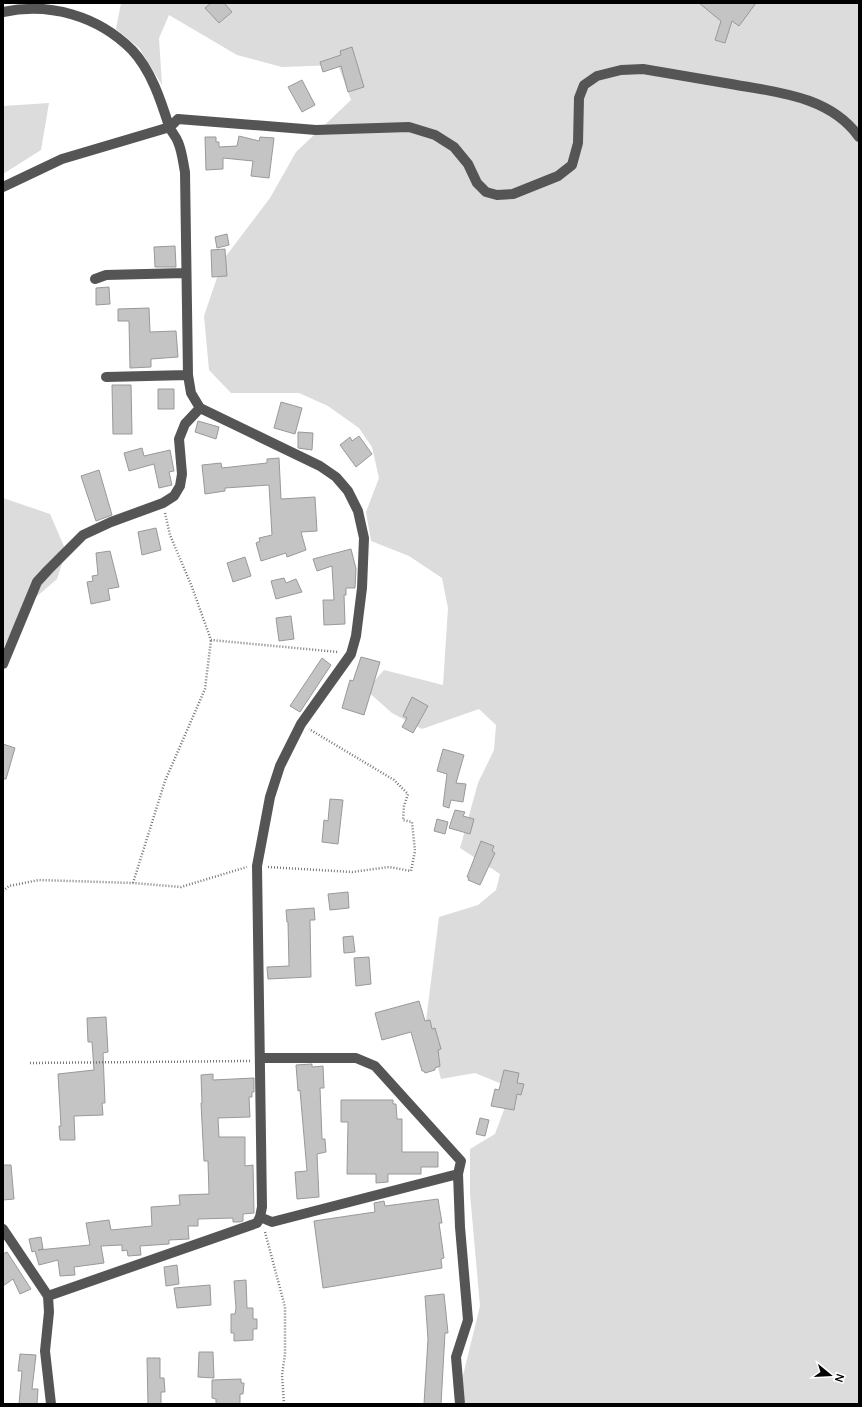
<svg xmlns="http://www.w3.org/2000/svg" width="862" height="1407" viewBox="0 0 862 1407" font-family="Manrope,sans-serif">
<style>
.green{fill:#dcdcdc}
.building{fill:#c4c4c4;stroke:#999}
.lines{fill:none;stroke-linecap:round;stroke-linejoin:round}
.path{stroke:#777;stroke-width:2.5;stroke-dasharray:1 2;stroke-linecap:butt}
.minor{stroke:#555;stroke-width:10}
</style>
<rect width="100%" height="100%" fill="#fff"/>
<path class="green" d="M 121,3 L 859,3 L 859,1404 L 456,1404 L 480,1306 L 470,1194 L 470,1149 L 495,1134 L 512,1088 L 475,1073 L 441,1079 L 426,1021 L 439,917 L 478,905 L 496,890 L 500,874 L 460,848 L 478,783 L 494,750 L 496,725 L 479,709 L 422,729 L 392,713 L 366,690 L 384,670 L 443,685 L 448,608 L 442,578 L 409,556 L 371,541 L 366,512 L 379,478 L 372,447 L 359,428 L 328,406 L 299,393 L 231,393 L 209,370 L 204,316 L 223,260 L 270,198 L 296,152 L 351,100 L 338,65 L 282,67 L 237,55 L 169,15 L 159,38 L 162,85 L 139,48 L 116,29 Z
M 49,103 L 41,150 L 3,174 L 3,106 Z
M 3,498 L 50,514 L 66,551 L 57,579 L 36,597 L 13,629 L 3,649 Z"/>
<path class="building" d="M 211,3 L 224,3 L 232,12 L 219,23 L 205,8 Z
M 699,3 L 756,3 L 739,26 L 732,21 L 725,43 L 715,40 L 721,21 Z
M 352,47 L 364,87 L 348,92 L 341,66 L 323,72 L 320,62 L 341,55 L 340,51 Z
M 302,80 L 315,105 L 302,112 L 288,87 Z
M 239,136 L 259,141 L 260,137 L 274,138 L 269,178 L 251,176 L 253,161 L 223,158 L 223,169 L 206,170 L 205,137 L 216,137 L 216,142 L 219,142 L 219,147 L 237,146 Z
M 227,234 L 229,245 L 217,248 L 215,237 Z
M 175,246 L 176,267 L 155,267 L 154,247 Z
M 225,249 L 227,276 L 212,277 L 211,250 Z
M 109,287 L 110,304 L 96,305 L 96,288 Z
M 149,308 L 150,332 L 176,331 L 178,357 L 151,359 L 151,367 L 130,368 L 129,321 L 118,321 L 118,309 Z
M 112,385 L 131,385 L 132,434 L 113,434 Z
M 158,389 L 174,389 L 174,409 L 158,409 Z
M 281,402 L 302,408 L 295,434 L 274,428 Z
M 198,421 L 219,427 L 216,439 L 195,432 Z
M 298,432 L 313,433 L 312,450 L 298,448 Z
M 359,436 L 372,454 L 356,467 L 340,445 L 350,437 L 352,441 Z
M 142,448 L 144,456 L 170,450 L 174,471 L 169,472 L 172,485 L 159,488 L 154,464 L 129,471 L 124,453 Z
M 279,458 L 281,499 L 315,497 L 317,531 L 301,532 L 306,550 L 287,557 L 286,553 L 261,561 L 256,543 L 260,541 L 259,538 L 272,535 L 269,485 L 225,488 L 225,491 L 205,494 L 202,465 L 221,463 L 222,468 L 267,463 L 267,459 Z
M 99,470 L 112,515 L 96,521 L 81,476 Z
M 156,528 L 161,550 L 142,555 L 138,532 Z
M 351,549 L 356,569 L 355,588 L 346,588 L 346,595 L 344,595 L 345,624 L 324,625 L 323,600 L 334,600 L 332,566 L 317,571 L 313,559 Z
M 110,551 L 119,587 L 108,589 L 110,600 L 91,604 L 87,582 L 93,581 L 92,576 L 98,575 L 96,553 Z
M 245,557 L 251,576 L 233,582 L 227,563 Z
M 284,578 L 286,583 L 296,579 L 302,592 L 276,599 L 271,581 Z
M 291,616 L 294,639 L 279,641 L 276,618 Z
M 361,657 L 380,662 L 364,715 L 342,708 L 350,680 L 353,681 Z
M 322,658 L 331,665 L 300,712 L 290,706 Z
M 412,697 L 428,706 L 413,733 L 402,727 L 407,718 L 403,716 Z
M 3,744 L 15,748 L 6,779 L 3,779 Z
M 443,749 L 464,755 L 456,783 L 466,784 L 463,802 L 451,800 L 449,808 L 443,806 L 447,774 L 437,771 Z
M 330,799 L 343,800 L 338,844 L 322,842 L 324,820 L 328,821 Z
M 455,810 L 465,812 L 463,816 L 474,819 L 470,834 L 449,828 Z
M 437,819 L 448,822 L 445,834 L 434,831 Z
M 481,841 L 494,846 L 492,851 L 495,853 L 480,885 L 468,880 L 469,878 L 467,877 Z
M 348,892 L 349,908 L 330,910 L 328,894 Z
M 314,908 L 315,920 L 310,920 L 311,977 L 268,979 L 267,967 L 289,966 L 288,922 L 287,922 L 286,910 Z
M 353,936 L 355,952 L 344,953 L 343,937 Z
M 369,957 L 371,984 L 356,986 L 354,958 Z
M 419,1001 L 425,1021 L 430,1020 L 432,1029 L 435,1028 L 441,1049 L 438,1050 L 440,1066 L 435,1068 L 435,1070 L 425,1073 L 424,1071 L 422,1071 L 411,1032 L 382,1040 L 375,1013 Z
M 106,1017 L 108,1052 L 103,1053 L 105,1103 L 102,1103 L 103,1115 L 74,1116 L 75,1140 L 60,1140 L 59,1126 L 61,1126 L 58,1074 L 94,1070 L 92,1042 L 88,1042 L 87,1018 Z
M 312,1064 L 312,1067 L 323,1066 L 324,1088 L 320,1088 L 322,1139 L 325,1139 L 326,1152 L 317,1154 L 319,1197 L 297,1199 L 295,1172 L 307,1171 L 300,1090 L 298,1091 L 296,1065 Z
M 504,1070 L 519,1073 L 517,1083 L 524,1084 L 521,1095 L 517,1094 L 514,1110 L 491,1106 L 495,1089 L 499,1090 Z
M 213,1074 L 213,1080 L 254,1078 L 254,1092 L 252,1092 L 252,1097 L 249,1097 L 250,1117 L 218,1118 L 219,1137 L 245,1137 L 245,1166 L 253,1165 L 254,1213 L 243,1214 L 243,1221 L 239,1222 L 233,1222 L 233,1218 L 198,1219 L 198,1226 L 188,1226 L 189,1239 L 169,1240 L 169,1244 L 140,1246 L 141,1255 L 128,1256 L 127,1250 L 122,1251 L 122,1245 L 101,1246 L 104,1263 L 74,1267 L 75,1275 L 60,1276 L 58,1260 L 39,1265 L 35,1251 L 32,1252 L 29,1239 L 41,1237 L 43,1249 L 38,1250 L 90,1245 L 86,1223 L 109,1220 L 111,1230 L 152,1226 L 151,1207 L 180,1205 L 179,1195 L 209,1194 L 208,1161 L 204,1161 L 201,1103 L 202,1103 L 201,1075 Z
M 341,1100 L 393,1100 L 393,1104 L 396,1104 L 397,1119 L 402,1119 L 402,1152 L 438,1152 L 438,1167 L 421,1167 L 421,1174 L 388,1174 L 388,1182 L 376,1183 L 376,1174 L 347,1174 L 348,1122 L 341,1122 Z
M 480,1118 L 489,1120 L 485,1136 L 476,1134 Z
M 3,1165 L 11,1165 L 14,1199 L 3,1200 Z
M 438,1199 L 442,1223 L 439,1223 L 444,1258 L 441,1259 L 442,1268 L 323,1288 L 314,1221 L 375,1212 L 374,1203 L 384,1201 L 385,1206 Z
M 7,1252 L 31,1289 L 20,1294 L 13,1279 L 3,1286 L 3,1254 Z
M 177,1265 L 179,1284 L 166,1286 L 164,1267 Z
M 246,1280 L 247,1308 L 253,1308 L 253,1319 L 257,1319 L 257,1329 L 253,1329 L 253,1340 L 234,1341 L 234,1333 L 231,1333 L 231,1314 L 235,1314 L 236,1308 L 234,1281 Z
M 210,1285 L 211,1305 L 177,1308 L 174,1288 Z
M 444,1294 L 448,1333 L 445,1333 L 441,1404 L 424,1404 L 428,1339 L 425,1296 Z
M 199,1352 L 213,1352 L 214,1378 L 198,1377 Z
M 20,1354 L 36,1355 L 32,1389 L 38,1389 L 37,1404 L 19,1404 L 22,1371 L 18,1371 Z
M 147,1358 L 160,1358 L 160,1378 L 164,1378 L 165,1392 L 161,1392 L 161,1404 L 148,1404 Z
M 241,1379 L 241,1383 L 244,1383 L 243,1394 L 240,1394 L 240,1404 L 216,1404 L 216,1399 L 212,1398 L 212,1380 Z"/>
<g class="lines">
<path class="path" d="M 165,513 L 170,535 L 192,587 L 211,640 L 338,652
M 268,867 L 352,872 L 389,867 L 411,871 L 415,851 L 412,822 L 403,820 L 404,806 L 408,794 L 394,780 L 309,729
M 133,883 L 165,781 L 205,689 L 211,640
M 3,891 L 9,886 L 39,880 L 133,883 L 181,887 L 247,867
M 30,1063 L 250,1061
M 265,1232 L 285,1307 L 285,1354 L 282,1375 L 284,1404"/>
<path class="minor" d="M 3,12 C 50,2 98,16 132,50 C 151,70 161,101 169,126 C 171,132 176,136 178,142 C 182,151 183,162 185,172 L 188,375 L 191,393 L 200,408 L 320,466 L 336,477 L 348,491 L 358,511 L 364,538 L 362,588 L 356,636 L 351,654 L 301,724 L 280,766 L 270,797 L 257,866 L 262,1207 L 260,1217 L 257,1223 L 48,1296
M 3,187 L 62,159 L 170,127 L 178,119 L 316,130 L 409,127 L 435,135 L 454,147 L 468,164 L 477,183 L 486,192 L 497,195 L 513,194 L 558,176 L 572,165 L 578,143 L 579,98 L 584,85 L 597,76 L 621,70 L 643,69 C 672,74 701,79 731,84 C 776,92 830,96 859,137
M 95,279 L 106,275 L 185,273
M 106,377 L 188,375
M 3,664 L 37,582 L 48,570 L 83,535 L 111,522 L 163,503 L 174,496 L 180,486 L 182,474 L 179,439 L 185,424 L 200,408
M 260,1058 L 356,1058 L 375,1066 L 461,1161 L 458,1174
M 260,1217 L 272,1222 L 458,1174 L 460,1227 L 468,1320 L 456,1357 L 460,1404
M 3,1229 L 48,1296 L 49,1312 L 45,1351 L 51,1404"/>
</g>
<rect width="862" height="1407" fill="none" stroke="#000000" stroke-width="8"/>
<g transform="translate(830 1375) rotate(108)" stroke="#ffffff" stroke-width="3" paint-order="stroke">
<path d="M0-3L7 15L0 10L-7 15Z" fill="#000000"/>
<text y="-6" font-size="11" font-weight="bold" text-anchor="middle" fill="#000000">N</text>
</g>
</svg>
